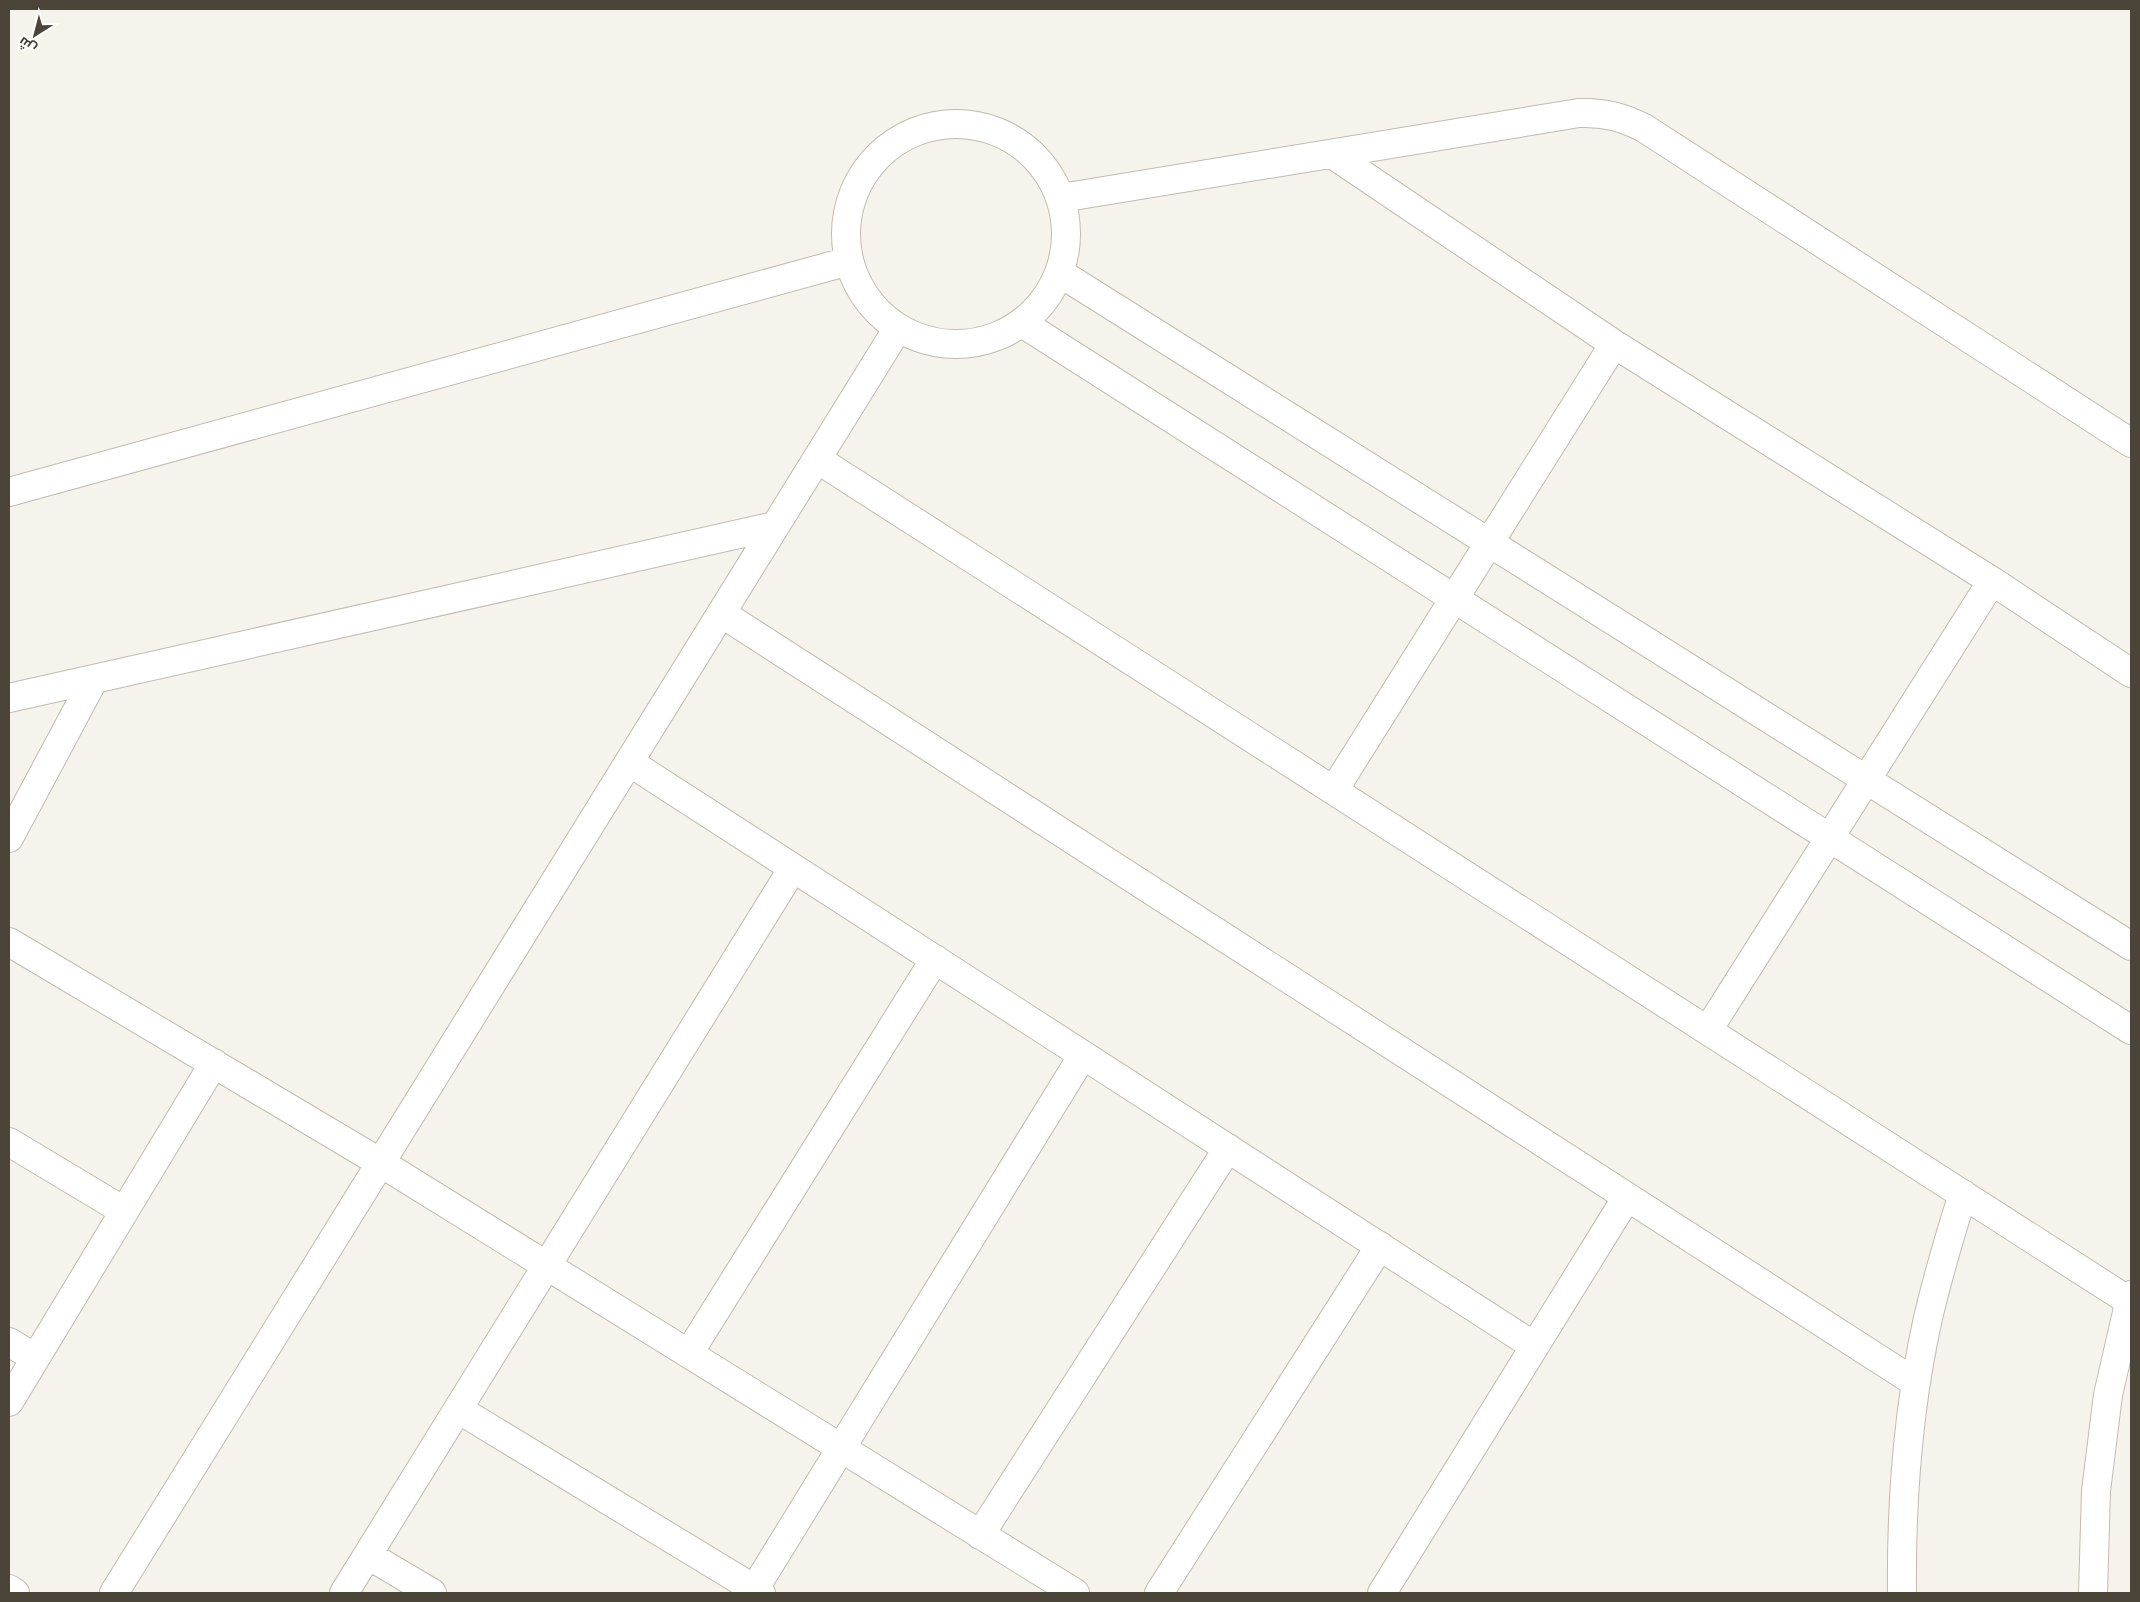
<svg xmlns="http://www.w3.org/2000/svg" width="2140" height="1602" viewBox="0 0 2140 1602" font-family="Quicksand,Cairo,sans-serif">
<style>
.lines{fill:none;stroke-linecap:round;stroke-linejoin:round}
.minor-casing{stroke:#c2bbae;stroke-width:30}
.minor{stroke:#fff;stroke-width:28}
</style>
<rect width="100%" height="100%" fill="#f6f3ec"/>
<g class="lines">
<g class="minor-casing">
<path id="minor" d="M846 234a110 110 0 1 1 220 0a110 110 0 1 1-220 0Z
M 1332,154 L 1614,344 L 1992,581 L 2131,673
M 1061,198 L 1579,113 C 1604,112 1622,117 1644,128 L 2131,443
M 1060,273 L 2131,946
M 1022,323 L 2131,1030
M 817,459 L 2129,1301
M 9,492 L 849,261
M 721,613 L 1916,1383
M 9,698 L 775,526
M 629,762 L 1534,1346
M 1334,790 L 1614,344
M 9,838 L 94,679
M 9,942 L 381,1163 L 1075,1593
M 1708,1030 L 1992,581
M 9,1142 L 124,1211
M 9,1342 L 35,1358
M 689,1353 L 935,959
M 9,1402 L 214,1063
M 458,1409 L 761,1593
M 980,1535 L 1228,1148
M 368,1555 L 432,1593
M 9,1589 L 15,1593
M 114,1593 L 898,328
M 344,1593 L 793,868
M 752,1593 L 1083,1055
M 1159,1593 L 1380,1246
M 1382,1593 L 1627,1197
M 1902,1593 C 1901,1501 1908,1408 1928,1318 C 1938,1276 1950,1235 1963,1194
M 2093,1593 L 2096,1491 L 2108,1395 L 2131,1295"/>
</g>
<use href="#minor" class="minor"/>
</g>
<rect width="2140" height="1602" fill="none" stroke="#4b4439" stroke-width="20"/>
<g transform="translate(35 35) rotate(216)" stroke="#ffffff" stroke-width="4" paint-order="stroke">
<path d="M0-4L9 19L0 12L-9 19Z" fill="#4b4439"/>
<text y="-8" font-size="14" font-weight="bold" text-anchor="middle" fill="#4b4439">ش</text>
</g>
</svg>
